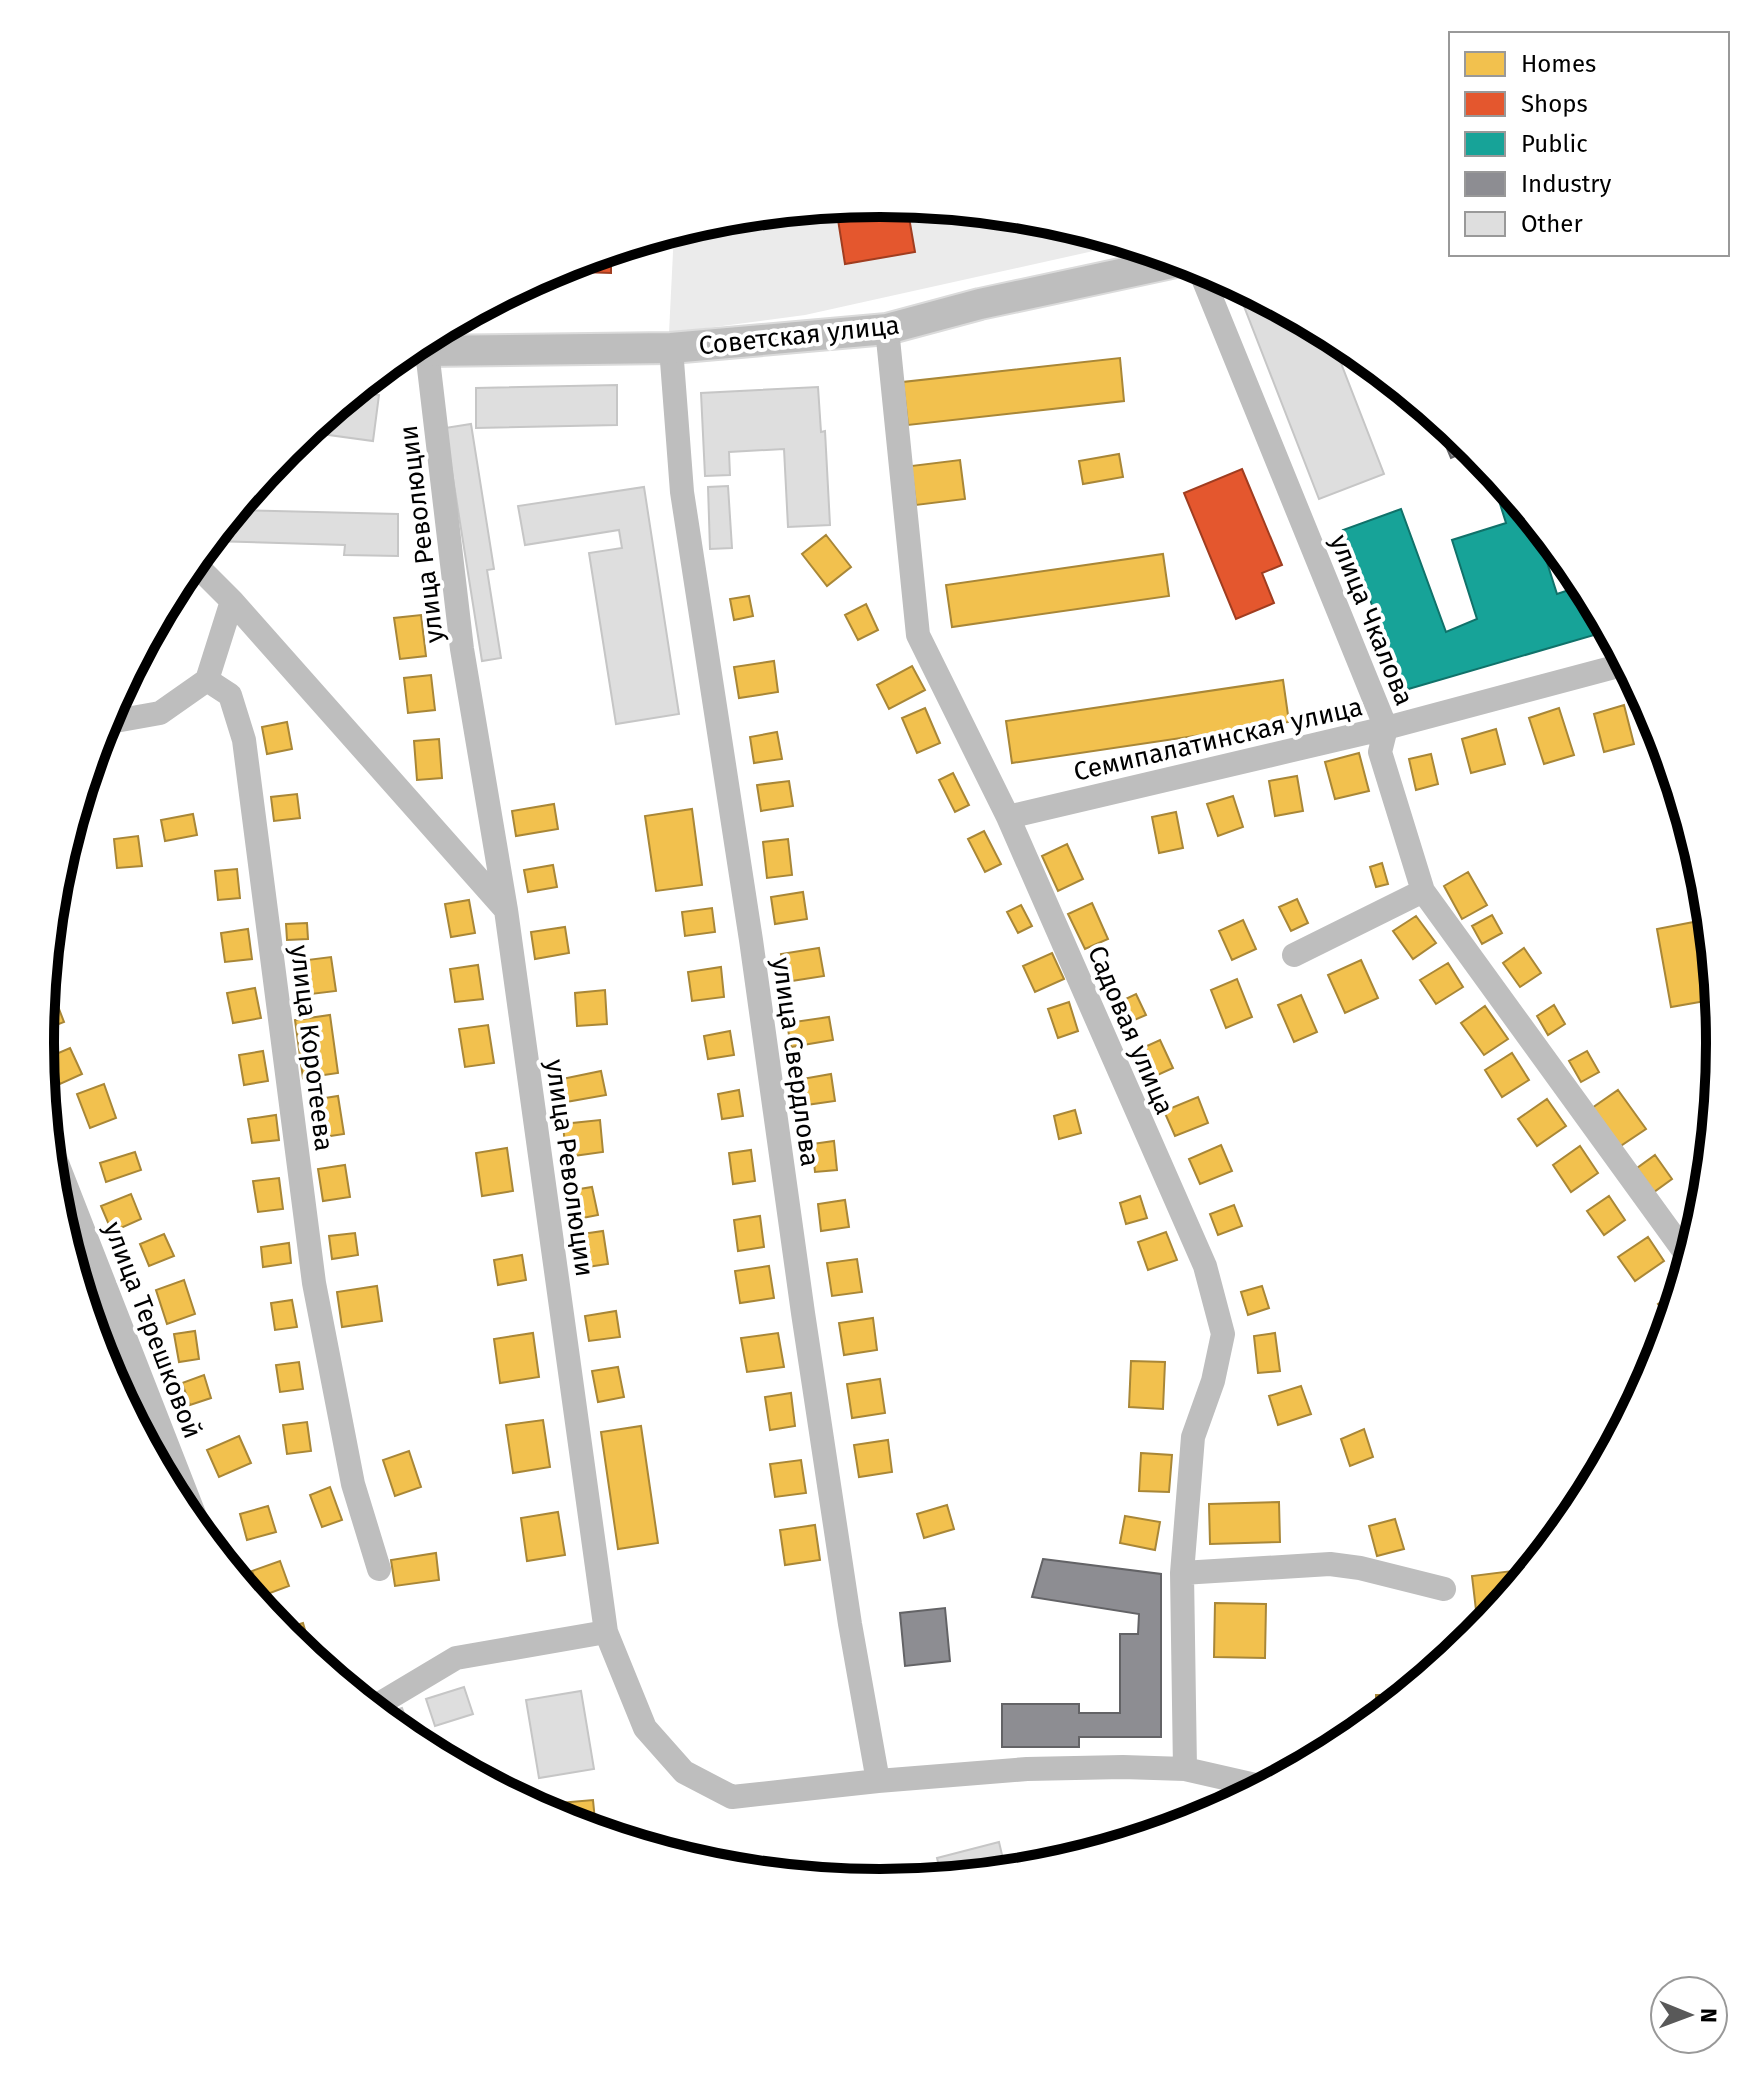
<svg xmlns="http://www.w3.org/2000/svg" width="1761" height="2087" viewBox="0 0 1761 2087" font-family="'Fira Sans',sans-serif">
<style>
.green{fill:#ebebeb}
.homes{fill:#f2c14e;stroke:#a98737;stroke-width:2}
.shops{fill:#e4572e;stroke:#a03d20;stroke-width:2}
.public{fill:#17a398;stroke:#10726a;stroke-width:2}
.industry{fill:#8d8d92;stroke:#636366;stroke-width:2}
.building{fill:#dedede;stroke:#c6c6c6;stroke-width:2}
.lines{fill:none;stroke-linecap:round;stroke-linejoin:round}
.major-casing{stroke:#dbdbdb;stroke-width:34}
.minor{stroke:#bebebe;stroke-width:24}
.major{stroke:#bebebe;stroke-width:30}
.labels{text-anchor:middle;stroke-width:8;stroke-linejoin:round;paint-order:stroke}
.street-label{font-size:26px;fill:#000;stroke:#fff}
.rim{fill:none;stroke:#000;stroke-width:10}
</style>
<rect width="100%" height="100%" fill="#fff"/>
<path class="green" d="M 881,203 L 1045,219 L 1125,244 L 805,315 L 669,333 L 674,232 L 717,219 Z"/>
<path class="homes" d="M 1120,358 L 1124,401 L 908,425 L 903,382 Z
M 1119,454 L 1123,477 L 1083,484 L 1079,461 Z
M 960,460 L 965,499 L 916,505 L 911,466 Z
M 826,535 L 851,567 L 827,586 L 802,554 Z
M 1163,554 L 1169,596 L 952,627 L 946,585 Z
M 749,596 L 753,616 L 734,620 L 730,599 Z
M 866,604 L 878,630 L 858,640 L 845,615 Z
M 421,615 L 426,656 L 400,659 L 394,618 Z
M 774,661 L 778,692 L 739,698 L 734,667 Z
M 912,666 L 925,690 L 889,709 L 877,685 Z
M 431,675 L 435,710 L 408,713 L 404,678 Z
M 1283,680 L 1289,722 L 1012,763 L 1006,721 Z
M 1624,705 L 1634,744 L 1604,752 L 1594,714 Z
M 925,708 L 940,743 L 917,753 L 902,718 Z
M 1559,708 L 1574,755 L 1544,764 L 1529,718 Z
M 287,722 L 292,749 L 267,754 L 262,727 Z
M 1496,729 L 1505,764 L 1471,773 L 1462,739 Z
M 777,732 L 782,759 L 754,763 L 750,737 Z
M 439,739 L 442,778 L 417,780 L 414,741 Z
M 97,745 L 102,746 L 98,768 L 90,767 Z
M 1359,753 L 1369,791 L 1335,799 L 1325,762 Z
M 1431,754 L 1438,784 L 1416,790 L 1409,759 Z
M 953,773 L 969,805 L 955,812 L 939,780 Z
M 1297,776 L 1303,811 L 1275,816 L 1269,781 Z
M 789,781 L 793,806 L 761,811 L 757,785 Z
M 297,794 L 300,818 L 274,821 L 271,797 Z
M 1233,796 L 1243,827 L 1218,836 L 1207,804 Z
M 554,804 L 558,829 L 516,836 L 512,811 Z
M 692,809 L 702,885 L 656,891 L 645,816 Z
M 1176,812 L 1183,848 L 1159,853 L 1152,817 Z
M 193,814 L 197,835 L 165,841 L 161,820 Z
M 984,831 L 1001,864 L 985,872 L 968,839 Z
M 138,836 L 142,866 L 117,868 L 114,839 Z
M 788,839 L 792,875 L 767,878 L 763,842 Z
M 1067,844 L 1083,879 L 1058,891 L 1042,856 Z
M 1382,863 L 1388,884 L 1376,887 L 1370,867 Z
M 553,865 L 557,887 L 528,892 L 524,870 Z
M 237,869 L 240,898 L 218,900 L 215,871 Z
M 1468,872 L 1487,905 L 1462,919 L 1444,886 Z
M 803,892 L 807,919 L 775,924 L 771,897 Z
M 1297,899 L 1308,923 L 1291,931 L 1279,907 Z
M 469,900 L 475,933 L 451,937 L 445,904 Z
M 1092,903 L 1108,939 L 1085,949 L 1068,914 Z
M 1021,905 L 1032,926 L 1018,933 L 1007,912 Z
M 712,908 L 715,932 L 685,936 L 682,912 Z
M 1492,915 L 1502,933 L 1482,944 L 1472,926 Z
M 1416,916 L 1436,943 L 1413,959 L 1393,931 Z
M 1243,920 L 1256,949 L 1232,960 L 1219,931 Z
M 1704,920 L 1717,999 L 1671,1007 L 1657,929 Z
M 307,923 L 308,939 L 287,940 L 286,924 Z
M 565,927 L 569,953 L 535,959 L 531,932 Z
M 248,929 L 252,959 L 225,962 L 221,933 Z
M 819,948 L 824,976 L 785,982 L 781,954 Z
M 1524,948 L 1541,973 L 1520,987 L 1503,963 Z
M 1052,953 L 1064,979 L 1035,992 L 1023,966 Z
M 331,957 L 336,991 L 303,995 L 299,961 Z
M 1361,960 L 1378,998 L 1345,1013 L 1328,975 Z
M 1448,963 L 1463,987 L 1436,1004 L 1420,980 Z
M 478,965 L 483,999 L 455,1002 L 450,969 Z
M 721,967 L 724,997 L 692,1001 L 688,972 Z
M 1237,979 L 1252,1017 L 1226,1028 L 1211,990 Z
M 51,988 L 64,1022 L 41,1031 L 45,991 Z
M 255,988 L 261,1018 L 233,1023 L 227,993 Z
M 605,990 L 607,1024 L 577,1026 L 575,993 Z
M 1136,994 L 1146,1015 L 1125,1024 L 1115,1004 Z
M 1301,995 L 1317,1032 L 1294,1042 L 1278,1005 Z
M 1069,1002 L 1078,1031 L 1058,1038 L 1048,1009 Z
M 1554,1005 L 1565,1024 L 1548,1035 L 1537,1016 Z
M 1485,1006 L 1508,1039 L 1484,1055 L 1461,1023 Z
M 330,1015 L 338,1073 L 303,1078 L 295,1020 Z
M 829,1017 L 833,1040 L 791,1047 L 787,1023 Z
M 488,1025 L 494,1063 L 465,1067 L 459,1029 Z
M 730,1031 L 734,1055 L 708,1059 L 704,1036 Z
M 1160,1040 L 1173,1068 L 1151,1078 L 1138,1050 Z
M 70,1048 L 82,1074 L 60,1084 L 49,1057 Z
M 263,1051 L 268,1081 L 244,1085 L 239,1055 Z
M 1587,1051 L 1599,1072 L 1581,1082 L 1569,1061 Z
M 1512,1053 L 1529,1080 L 1502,1097 L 1485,1070 Z
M 601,1071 L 606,1095 L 566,1102 L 562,1079 Z
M 831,1074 L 835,1101 L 806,1105 L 802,1079 Z
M 104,1084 L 116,1118 L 90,1128 L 77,1094 Z
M 739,1090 L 743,1116 L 722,1119 L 718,1094 Z
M 1618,1090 L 1646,1129 L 1619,1147 L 1592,1108 Z
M 338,1096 L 344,1134 L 317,1138 L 312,1100 Z
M 1198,1097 L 1208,1123 L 1175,1136 L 1164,1111 Z
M 1547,1099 L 1566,1126 L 1537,1146 L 1518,1119 Z
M 1075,1110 L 1081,1133 L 1059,1139 L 1054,1116 Z
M 276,1115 L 279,1140 L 252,1143 L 248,1119 Z
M 600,1120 L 603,1152 L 566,1157 L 563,1124 Z
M 834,1141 L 837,1170 L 815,1172 L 812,1144 Z
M 1221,1145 L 1232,1171 L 1200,1184 L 1189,1159 Z
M 1580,1146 L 1598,1173 L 1571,1192 L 1553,1165 Z
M 507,1148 L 513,1191 L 482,1196 L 476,1153 Z
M 751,1150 L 755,1181 L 733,1184 L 729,1153 Z
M 135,1152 L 141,1170 L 106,1182 L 100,1163 Z
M 1655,1155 L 1672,1179 L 1654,1192 L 1637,1168 Z
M 345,1165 L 350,1197 L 323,1201 L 318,1169 Z
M 279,1178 L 283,1209 L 258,1212 L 253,1181 Z
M 592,1187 L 598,1215 L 572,1220 L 567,1191 Z
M 131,1194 L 141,1219 L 112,1232 L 101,1206 Z
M 1140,1196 L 1147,1218 L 1126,1224 L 1120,1203 Z
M 1609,1196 L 1625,1220 L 1604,1235 L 1587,1211 Z
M 845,1200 L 849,1227 L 821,1231 L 818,1204 Z
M 1234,1205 L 1242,1226 L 1218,1235 L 1210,1214 Z
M 760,1216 L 764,1247 L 738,1251 L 734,1220 Z
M 603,1231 L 608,1264 L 580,1268 L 575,1235 Z
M 1166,1232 L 1177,1260 L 1148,1270 L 1138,1242 Z
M 355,1233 L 358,1255 L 332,1259 L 329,1236 Z
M 164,1234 L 174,1256 L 149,1266 L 140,1244 Z
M 1648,1237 L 1664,1261 L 1635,1281 L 1618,1257 Z
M 289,1243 L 291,1263 L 263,1267 L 261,1247 Z
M 522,1255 L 526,1280 L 498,1285 L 494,1260 Z
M 857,1259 L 862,1292 L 832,1296 L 827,1263 Z
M 769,1266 L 774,1298 L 740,1303 L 735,1271 Z
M 184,1280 L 195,1314 L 167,1324 L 156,1290 Z
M 377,1286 L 382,1321 L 342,1327 L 337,1292 Z
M 1262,1286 L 1269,1308 L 1248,1315 L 1241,1292 Z
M 1680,1289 L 1670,1321 L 1658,1304 Z
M 292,1300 L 297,1327 L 275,1330 L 271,1303 Z
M 616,1311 L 620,1337 L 589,1341 L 585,1316 Z
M 873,1318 L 877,1350 L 844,1355 L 839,1323 Z
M 195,1331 L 199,1359 L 179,1362 L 174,1334 Z
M 533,1333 L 539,1377 L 500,1383 L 494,1339 Z
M 778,1333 L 784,1367 L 747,1372 L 741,1338 Z
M 1275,1333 L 1280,1371 L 1258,1373 L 1254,1336 Z
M 1131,1361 L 1165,1362 L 1163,1409 L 1129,1407 Z
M 299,1362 L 303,1389 L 280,1392 L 276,1365 Z
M 618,1367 L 624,1397 L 598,1402 L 592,1371 Z
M 204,1375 L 211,1398 L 190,1405 L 182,1383 Z
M 880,1379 L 885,1413 L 852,1418 L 847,1384 Z
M 1301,1386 L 1311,1414 L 1278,1425 L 1269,1396 Z
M 791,1393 L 795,1426 L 770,1430 L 765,1397 Z
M 543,1420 L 550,1467 L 513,1473 L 506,1425 Z
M 307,1422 L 311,1451 L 287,1454 L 283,1425 Z
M 641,1426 L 658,1543 L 618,1549 L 601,1432 Z
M 1364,1429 L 1373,1457 L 1350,1466 L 1341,1439 Z
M 239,1436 L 251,1463 L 219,1477 L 207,1450 Z
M 888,1440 L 892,1472 L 859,1477 L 854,1445 Z
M 409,1451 L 421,1487 L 395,1496 L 383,1460 Z
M 1141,1453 L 1172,1455 L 1169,1492 L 1139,1491 Z
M 801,1460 L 806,1493 L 775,1497 L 770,1464 Z
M 330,1487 L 342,1520 L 322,1527 L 310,1495 Z
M 1279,1502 L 1280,1542 L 1210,1544 L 1209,1504 Z
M 947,1505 L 954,1529 L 924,1538 L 917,1514 Z
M 268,1506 L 276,1532 L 247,1540 L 240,1514 Z
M 558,1512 L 565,1555 L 527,1561 L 521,1518 Z
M 1125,1516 L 1160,1522 L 1155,1550 L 1120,1543 Z
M 1395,1519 L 1404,1549 L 1377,1556 L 1369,1526 Z
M 815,1525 L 820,1560 L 785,1565 L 780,1530 Z
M 436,1553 L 439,1580 L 395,1586 L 391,1560 Z
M 280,1561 L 289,1586 L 262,1596 L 252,1571 Z
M 1512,1571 L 1514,1590 L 1484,1627 L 1478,1627 L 1472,1576 Z
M 1215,1603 L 1266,1604 L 1265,1658 L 1214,1657 Z
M 303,1623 L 310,1647 L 301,1650 L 280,1630 Z
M 1376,1695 L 1405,1695 L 1376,1719 Z
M 593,1800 L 596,1831 L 549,1815 L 548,1804 Z"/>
<path class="shops" d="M 881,203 L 907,206 L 915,252 L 845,264 L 836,207 Z
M 611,251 L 611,273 L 552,271 L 559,267 Z
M 1242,469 L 1282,565 L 1262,573 L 1274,603 L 1236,619 L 1184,493 Z"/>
<path class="public" d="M 1495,473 L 1543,532 L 1538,534 L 1557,594 L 1584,585 L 1608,631 L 1405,690 L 1343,530 L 1401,509 L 1446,632 L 1477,619 L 1452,540 L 1506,523 L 1491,475 Z"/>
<path class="industry" d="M 1433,415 L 1474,448 L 1451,458 Z
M 1043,1559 L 1161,1574 L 1161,1737 L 1079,1737 L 1079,1747 L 1002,1747 L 1002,1704 L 1079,1704 L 1079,1713 L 1120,1713 L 1120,1634 L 1138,1634 L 1139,1614 L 1032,1597 Z
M 945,1608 L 950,1661 L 905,1666 L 900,1613 Z"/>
<path class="building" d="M 1249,292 L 1330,335 L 1384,474 L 1319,499 L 1240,296 Z
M 617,385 L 617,425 L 476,428 L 476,388 Z
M 818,387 L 821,432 L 825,431 L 830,525 L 788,527 L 784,449 L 729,452 L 730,475 L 705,476 L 701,393 Z
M 356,392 L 379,395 L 373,441 L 307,432 Z
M 471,424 L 494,569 L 487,570 L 501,658 L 482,661 L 445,428 Z
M 728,486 L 732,548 L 710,549 L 708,487 Z
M 644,487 L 679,714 L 616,724 L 589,553 L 622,548 L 619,530 L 525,545 L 518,506 Z
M 236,510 L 398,514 L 398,556 L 344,555 L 345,545 L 211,541 Z
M 464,1687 L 473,1714 L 435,1726 L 426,1699 Z
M 581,1691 L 594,1769 L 539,1778 L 526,1700 Z
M 402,1708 L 414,1740 L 412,1741 L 381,1715 Z
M 999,1842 L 1006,1872 L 942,1878 L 937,1858 Z"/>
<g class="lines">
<g class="major-casing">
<path id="major" d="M 410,348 L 427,351 L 671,348 L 887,329 L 980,304 L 1181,261"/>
</g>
<path class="minor" d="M 1198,266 L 1386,728 L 1380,752 L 1423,891 L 1689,1258
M 887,329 L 918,635 L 1008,817 L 1205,1266 L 1223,1334 L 1213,1381 L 1193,1437 L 1182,1573 L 1185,1769
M 671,348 L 682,492 L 751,940 L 803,1313 L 850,1624 L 878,1781
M 427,351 L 462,649 L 506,910 L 606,1632 L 645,1728 L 684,1772 L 732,1797 L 878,1781 L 1027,1769 L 1123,1767 L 1185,1769 L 1264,1787
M 193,562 L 232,601 L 207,680 L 230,695 L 244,740 L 314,1283 L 353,1484 L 379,1569
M 232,601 L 506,910
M 104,723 L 160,713 L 207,680
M 1008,817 L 1386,728 L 1626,664
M 1294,955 L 1423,891
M 50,1145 L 203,1537
M 1182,1573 L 1330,1564 L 1360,1568 L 1444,1589
M 370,1706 L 379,1704 L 456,1658 L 606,1632"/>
<use href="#major" class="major"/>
</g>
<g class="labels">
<g class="street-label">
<text transform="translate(799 335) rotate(-6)" y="9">Советская улица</text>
<text transform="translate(421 534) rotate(-97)" y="9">улица Революции</text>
<text transform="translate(1372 620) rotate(68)" y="9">улица Чкалова</text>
<text transform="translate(1218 739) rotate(-13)" y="9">Семипалатинская улица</text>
<text transform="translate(1131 1030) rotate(67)" y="9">Садовая улица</text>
<text transform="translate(312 1048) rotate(83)" y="9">улица Коротеева</text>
<text transform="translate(796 1062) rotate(82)" y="9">улица Свердлова</text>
<text transform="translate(570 1168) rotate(82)" y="9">улица Революции</text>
<text transform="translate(153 1330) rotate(69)" y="9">улица Терешковой</text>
</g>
</g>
<path d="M0 0H1761V2087H0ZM54 1043a826 826 0 1 1 1652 0a826 826 0 1 1-1652 0Z" fill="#fff" fill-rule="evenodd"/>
<path class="rim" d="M54 1043a826 826 0 1 1 1652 0a826 826 0 1 1-1652 0Z"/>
<rect x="1449" y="32" width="280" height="224" fill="#ffffff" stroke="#999999" stroke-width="2"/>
<rect x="1465" y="52" width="40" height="24" fill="#f2c14e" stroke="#999999" stroke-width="2"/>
<text x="1521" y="72" font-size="24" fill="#000000">Homes</text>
<rect x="1465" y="92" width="40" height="24" fill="#e4572e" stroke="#999999" stroke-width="2"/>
<text x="1521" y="112" font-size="24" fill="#000000">Shops</text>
<rect x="1465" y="132" width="40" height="24" fill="#17a398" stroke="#999999" stroke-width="2"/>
<text x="1521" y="152" font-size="24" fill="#000000">Public</text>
<rect x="1465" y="172" width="40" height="24" fill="#8d8d92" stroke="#999999" stroke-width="2"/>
<text x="1521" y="192" font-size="24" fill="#000000">Industry</text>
<rect x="1465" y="212" width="40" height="24" fill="#dedede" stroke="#999999" stroke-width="2"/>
<text x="1521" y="232" font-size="24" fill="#000000">Other</text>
<g transform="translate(1689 2015) rotate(91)"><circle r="38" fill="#ffffff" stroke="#999999" stroke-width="2"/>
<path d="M0-6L14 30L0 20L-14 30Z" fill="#595959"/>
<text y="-12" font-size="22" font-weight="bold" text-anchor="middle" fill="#000000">N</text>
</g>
</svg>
